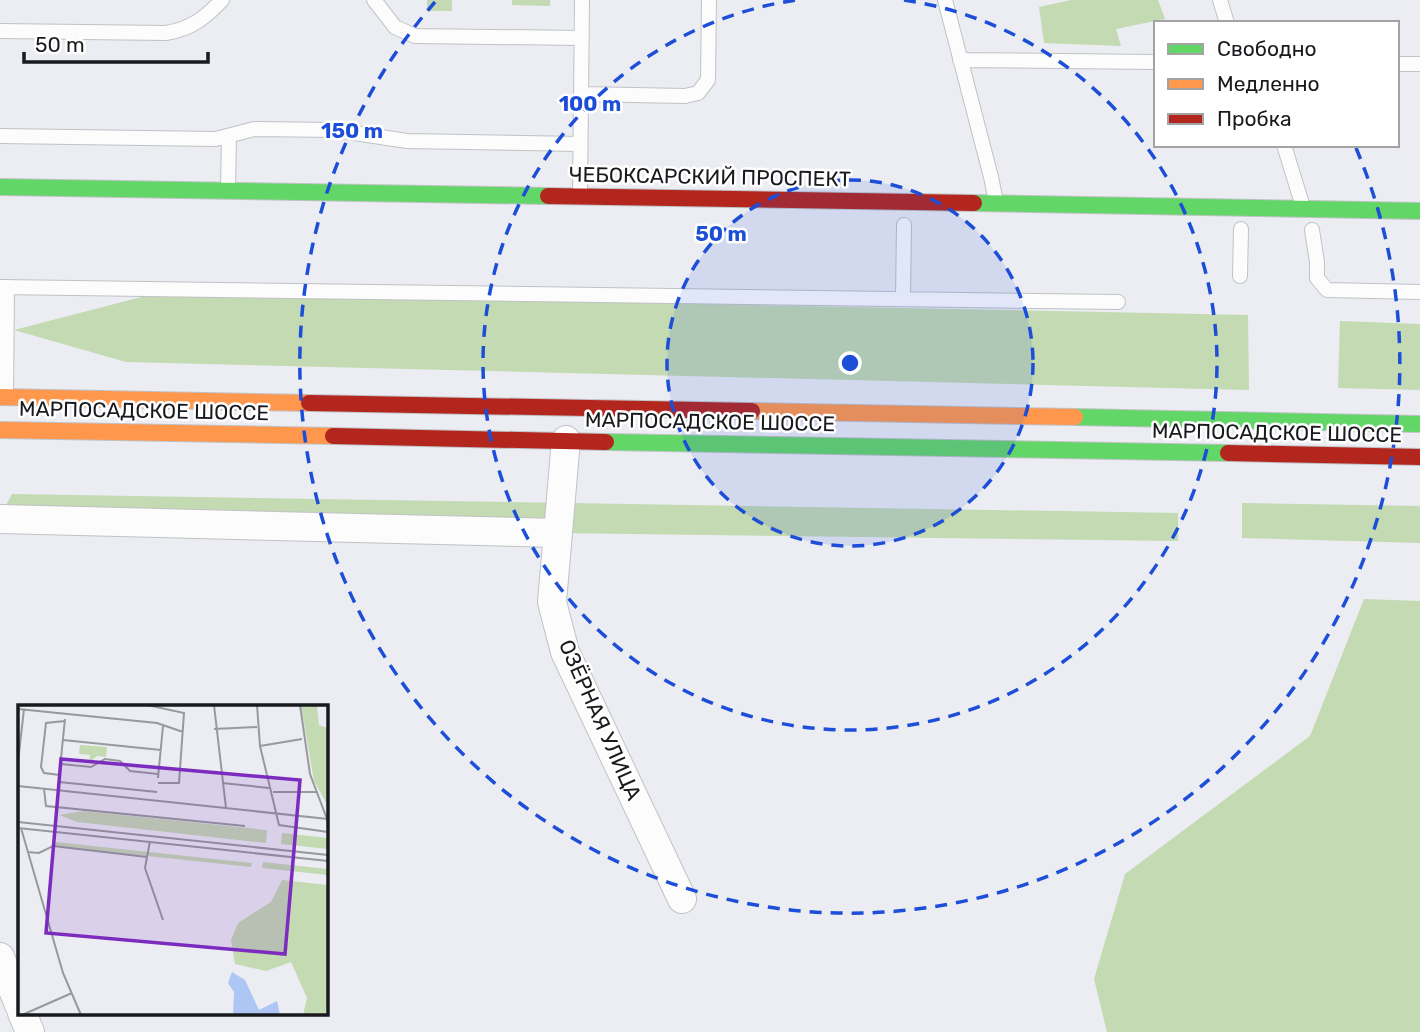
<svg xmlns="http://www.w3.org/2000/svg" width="1420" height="1032" viewBox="0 0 1420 1032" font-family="Rubik,sans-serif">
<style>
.green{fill:#c3dab2}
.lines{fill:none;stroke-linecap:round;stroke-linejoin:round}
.lane-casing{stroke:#c0c2c5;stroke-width:16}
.street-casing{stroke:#c0c2c5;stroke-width:30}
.fast-casing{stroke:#c0c2c5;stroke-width:18}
.slow-casing{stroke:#c0c2c5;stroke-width:18}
.jam-casing{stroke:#c0c2c5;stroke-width:18}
.lane{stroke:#fcfcfd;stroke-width:14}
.street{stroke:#fcfcfd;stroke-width:28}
.fast{stroke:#63d668;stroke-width:16}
.slow{stroke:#ff974d;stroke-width:16}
.jam{stroke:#b3261e;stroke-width:16}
.ring{fill:none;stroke:#1d4ed8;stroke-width:3.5;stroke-dasharray:12 9}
.labels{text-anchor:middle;stroke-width:5;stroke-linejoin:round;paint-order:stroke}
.street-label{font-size:21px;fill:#191a1d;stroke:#fff}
.inset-road{fill:none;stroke:#97999d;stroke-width:2}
.view{fill:#7b2cbf;fill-opacity:0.15;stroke:#7b2cbf;stroke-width:3.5}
.inset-edge{fill:none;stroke:#191a1d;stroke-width:3.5}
.centre{fill:#1d4ed8;stroke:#fff;stroke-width:3.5}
.ring-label{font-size:21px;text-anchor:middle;font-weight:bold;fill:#1d4ed8;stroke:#fff;stroke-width:5;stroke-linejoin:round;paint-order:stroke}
</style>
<rect width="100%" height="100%" fill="#ebedf2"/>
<path class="green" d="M 427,0 L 452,0 L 452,11 L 427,11 Z
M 512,0 L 550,0 L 550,6 L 512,5 Z
M 1071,0 L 1158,0 L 1165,19 L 1116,29 L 1121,46 L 1044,43 L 1039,7 Z
M 157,293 L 1248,315 L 1249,390 L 126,362 L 14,330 Z
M 1340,321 L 1420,324 L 1420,390 L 1338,388 Z
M 12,494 L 1178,513 L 1178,541 L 557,533 L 0,517 Z
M 1242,503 L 1420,506 L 1420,543 L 1242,538 Z
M 1364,599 L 1420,601 L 1420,1032 L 1107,1032 L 1094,979 L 1125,874 L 1310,736 Z"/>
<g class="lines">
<g class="lane-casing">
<path id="lane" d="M 374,0 L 395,27 L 415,36 L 582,38
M 945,0 L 991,177 L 996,202
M 1220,0 L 1227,23
M 0,31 L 166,33 C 191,29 205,18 222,0
M 960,60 L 1156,62
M 1397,64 L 1420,64
M 581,94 L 685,96 L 698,93 L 708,80 L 709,0
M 0,136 L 216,139 L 254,129 L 335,130 L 407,141 L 580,144
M 1284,145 L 1303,207
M 228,189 L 229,137
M 580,194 L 582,0
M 1312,230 L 1317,262 L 1317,278 L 1327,290 L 1420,292
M 1240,276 L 1241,229
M 0,287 L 1118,302
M 903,299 L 904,225
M 6,396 L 7,287"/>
</g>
<g class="street-casing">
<path id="street" d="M 566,440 L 552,602 L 565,652 L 682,899
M 0,519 L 557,533
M 0,957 L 19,1005
M 22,1013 L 30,1032"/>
</g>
<g class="fast-casing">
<path id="fast" d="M 0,187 L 548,196
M 974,203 L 1420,211
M 1075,417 L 1420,424
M 606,442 L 1228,453"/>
</g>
<g class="slow-casing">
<path id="slow" d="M 0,397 L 309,403
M 752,411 L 1075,417
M 0,430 L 333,436"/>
</g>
<g class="jam-casing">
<path id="jam" d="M 548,196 L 974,203
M 309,403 L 752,411
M 333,436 L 606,442
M 1228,453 L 1420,457"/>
</g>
<use href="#lane" class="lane"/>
<use href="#street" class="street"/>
<use href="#fast" class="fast"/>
<use href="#slow" class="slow"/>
<use href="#jam" class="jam"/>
</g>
<circle cx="850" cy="363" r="183" fill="#1d4ed8" fill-opacity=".12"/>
<g class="ring">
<circle cx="850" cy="363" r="183"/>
<path d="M904 0A367 367 0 1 1 796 0"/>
<path d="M1356 148A550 550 0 1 1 435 2"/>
</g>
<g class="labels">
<g class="street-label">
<text transform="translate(710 177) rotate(1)" y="7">ЧЕБОКСАРСКИЙ ПРОСПЕКТ</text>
<text transform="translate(144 411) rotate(1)" y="7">МАРПОСАДСКОЕ ШОССЕ</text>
<text transform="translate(710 422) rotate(1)" y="7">МАРПОСАДСКОЕ ШОССЕ</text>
<text transform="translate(1277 433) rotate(1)" y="7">МАРПОСАДСКОЕ ШОССЕ</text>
<text transform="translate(600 720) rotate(66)" y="7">ОЗЁРНАЯ УЛИЦА</text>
</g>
</g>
<g transform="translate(18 705)">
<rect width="310" height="310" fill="#ebedf2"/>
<path d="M 283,0 L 299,0 L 301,20 L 309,23 L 310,101 L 296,76 ZM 62,40 L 89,42 L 88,52 L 79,51 L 71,58 L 72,50 L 61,49 ZM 65,106 L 249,125 L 248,138 L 59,117 L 41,110 ZM 264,128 L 310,133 L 310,144 L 263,139 ZM 38,137 L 234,158 L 233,162 L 35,141 ZM 245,157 L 310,164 L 310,170 L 244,163 ZM 264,175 L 310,180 L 310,310 L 285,310 L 289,293 L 273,257 L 248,266 L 217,259 L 213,235 L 220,218 L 253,197 Z" fill="#c3dab2"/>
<path d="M 214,267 L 227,275 L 241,305 L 259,296 L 262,310 L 215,310 L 216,287 L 210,278 Z" fill="#adc6f3"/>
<path class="inset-road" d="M 129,0 L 166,8 L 161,78 L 140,78M 196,0 L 208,103M 239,0 L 242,41 L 261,120 L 310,127M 282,0 L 292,69 L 309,114M 0,4 L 139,18 L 165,27M 196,24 L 239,22M 45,35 L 143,45M 242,41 L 284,34M 0,57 L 6,4M 43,59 L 73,62 L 87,54 L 102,56 L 112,66 L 140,69M 42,70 L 26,68 L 23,62 L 28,18 L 47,16M 41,73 L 47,14M 140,73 L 145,21M 41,77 L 139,87M 204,78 L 251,83M 0,81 L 310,114M 26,84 L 28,101 L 227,121M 255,87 L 299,87M 0,117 L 310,150M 0,123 L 310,156M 3,123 L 45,268 L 63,310M 132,136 L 127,163 L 145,215M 9,147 L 21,148 L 35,141 L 129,152M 4,310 L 54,288"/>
<path class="view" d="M 43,54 L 282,75 L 267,249 L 28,228 Z"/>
<rect width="310" height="310" class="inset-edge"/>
</g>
<circle cx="850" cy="363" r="10" class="centre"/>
<g class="ring-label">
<text x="590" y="111">100 m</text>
<text x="352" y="138">150 m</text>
<text x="721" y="241">50 m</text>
</g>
<rect x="1154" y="21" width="245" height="126" fill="#ffffff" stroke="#a3a3a5" stroke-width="2"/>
<rect x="1168" y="44" width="35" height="10" fill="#63d668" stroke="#a3a3a5" stroke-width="2"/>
<text x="1217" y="56" font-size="21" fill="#191a1d">Свободно</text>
<rect x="1168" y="79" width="35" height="10" fill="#ff974d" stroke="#a3a3a5" stroke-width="2"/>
<text x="1217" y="91" font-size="21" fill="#191a1d">Медленно</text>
<rect x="1168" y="114" width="35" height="10" fill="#b3261e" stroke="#a3a3a5" stroke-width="2"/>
<text x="1217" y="126" font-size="21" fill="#191a1d">Пробка</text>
<path d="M24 52v10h184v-10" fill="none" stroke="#191a1d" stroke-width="3.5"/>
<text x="35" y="52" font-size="21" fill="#191a1d" stroke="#ffffff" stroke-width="5" paint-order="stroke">50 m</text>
</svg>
